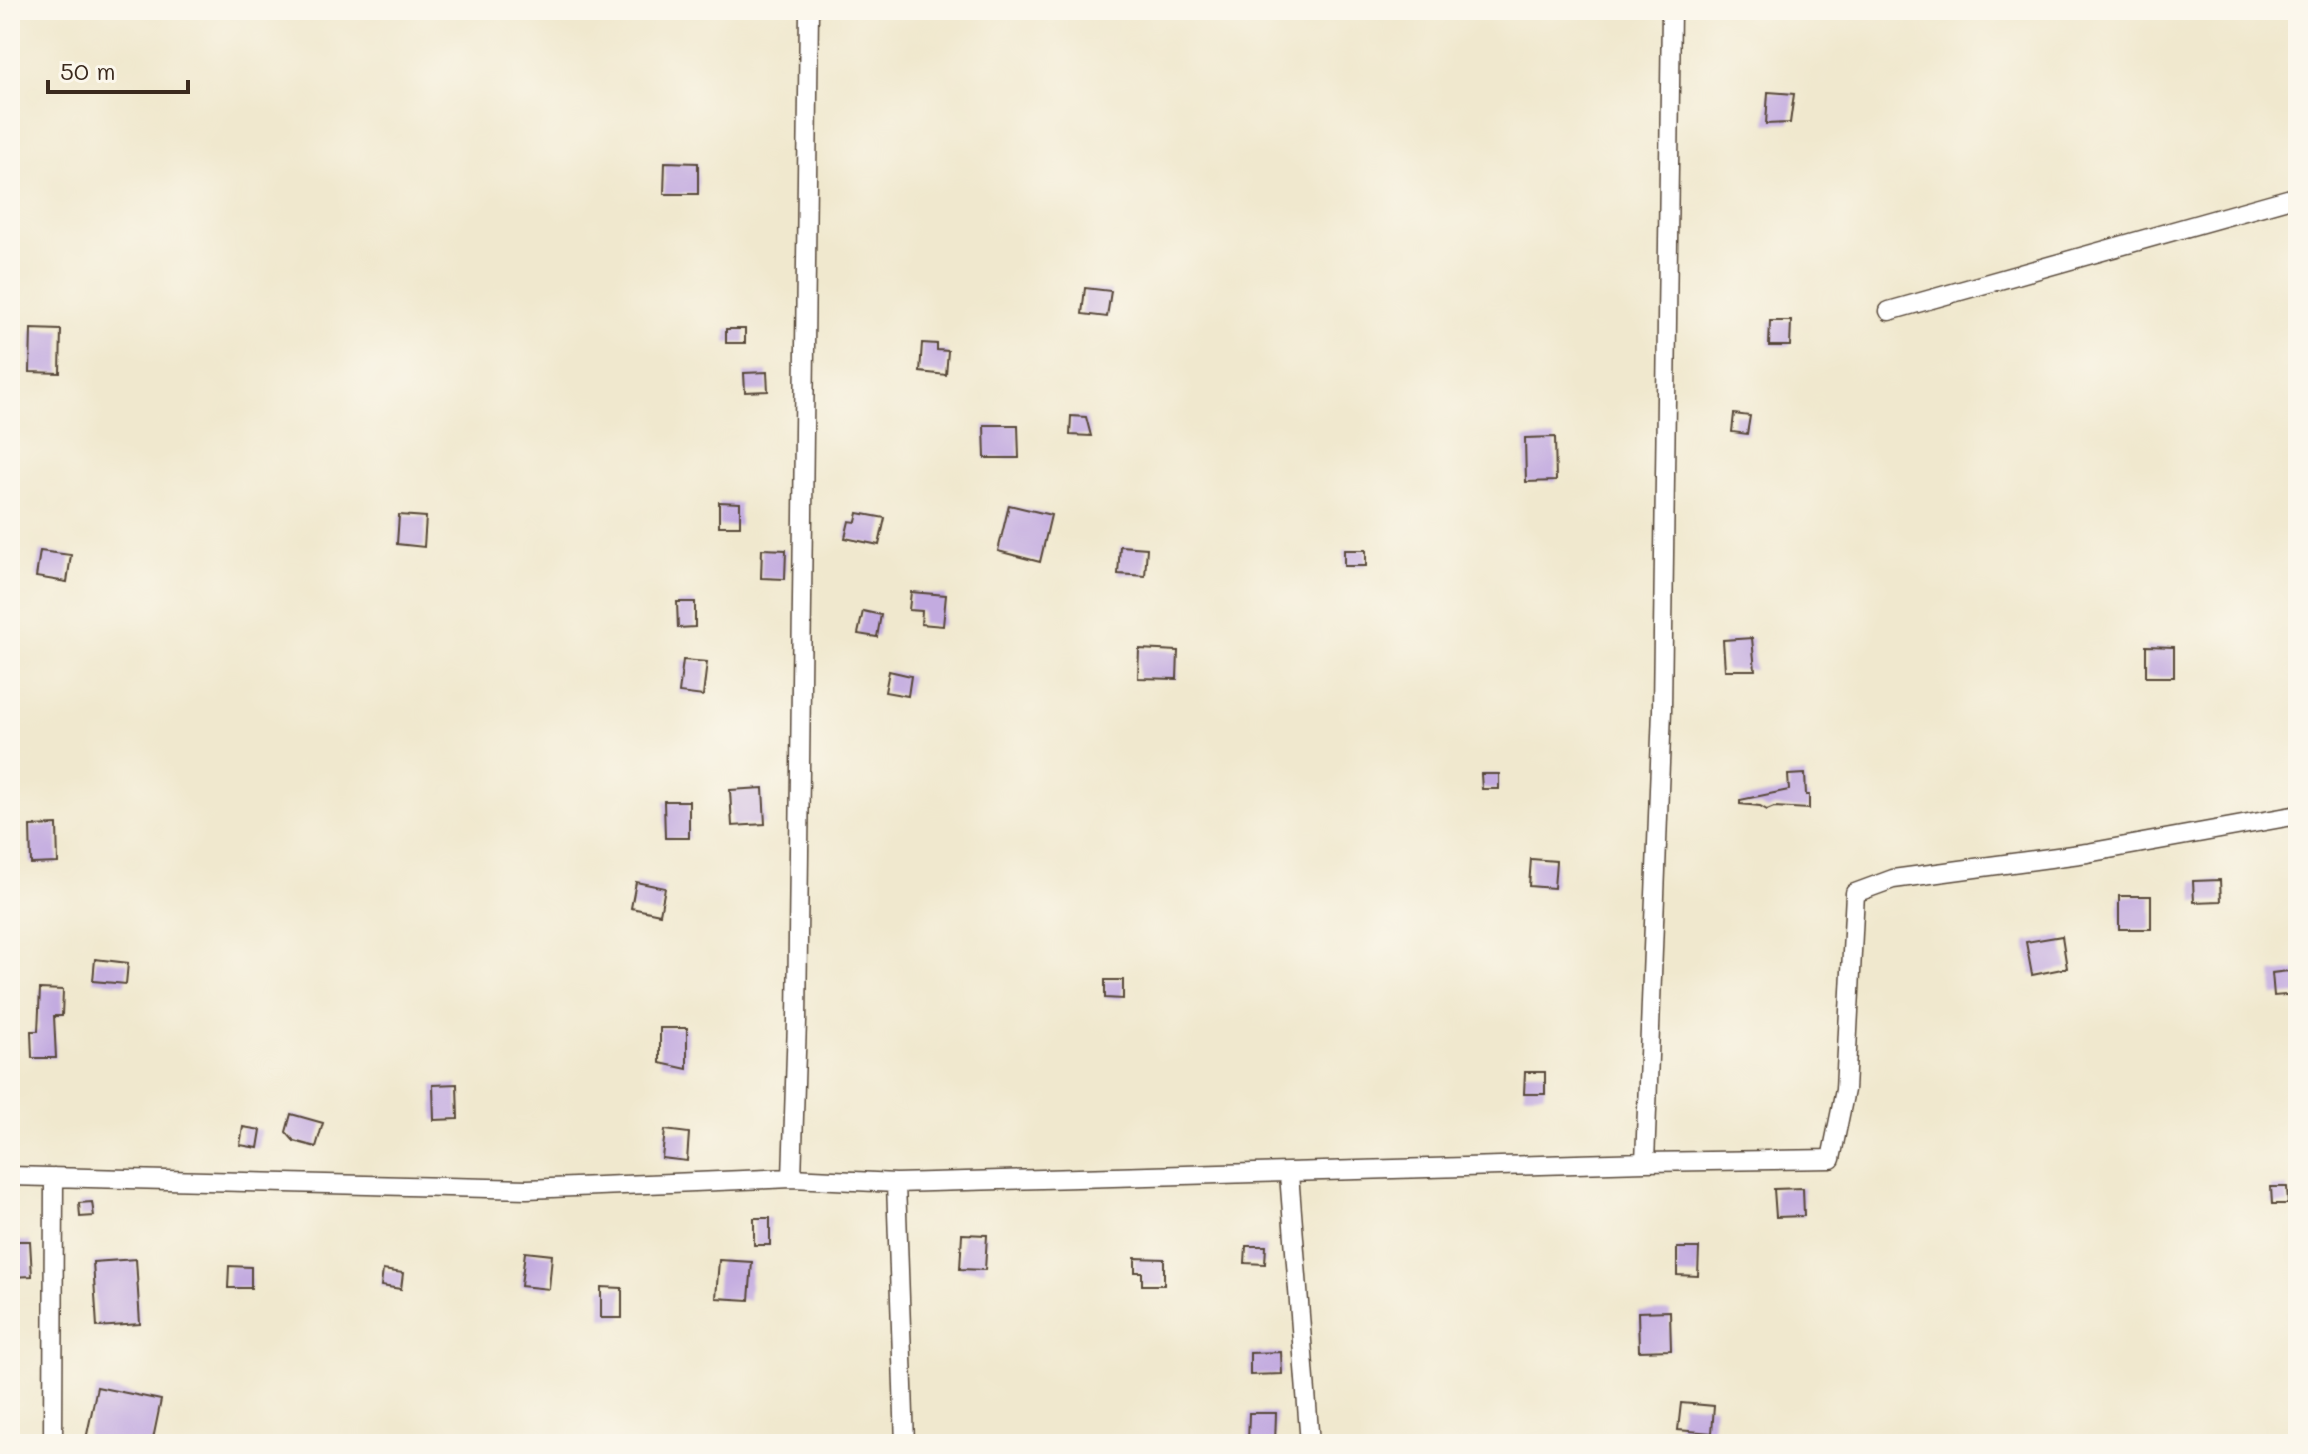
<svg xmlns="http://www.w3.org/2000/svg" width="2308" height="1454" viewBox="0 0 2308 1454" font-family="Mali,sans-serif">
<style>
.building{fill:#c3abe0}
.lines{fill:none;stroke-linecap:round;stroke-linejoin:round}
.street-casing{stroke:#564638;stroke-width:21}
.street{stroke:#fff;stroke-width:18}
</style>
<rect width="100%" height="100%" fill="#fbf7ec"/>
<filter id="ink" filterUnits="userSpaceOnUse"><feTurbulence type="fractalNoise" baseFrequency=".0125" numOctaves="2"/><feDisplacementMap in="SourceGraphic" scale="16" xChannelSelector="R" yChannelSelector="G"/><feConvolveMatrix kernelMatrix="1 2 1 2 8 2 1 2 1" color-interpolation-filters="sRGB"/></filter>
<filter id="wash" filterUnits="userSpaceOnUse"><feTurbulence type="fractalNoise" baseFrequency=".006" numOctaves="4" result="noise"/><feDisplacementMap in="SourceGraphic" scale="32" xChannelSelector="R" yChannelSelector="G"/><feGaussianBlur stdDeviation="1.8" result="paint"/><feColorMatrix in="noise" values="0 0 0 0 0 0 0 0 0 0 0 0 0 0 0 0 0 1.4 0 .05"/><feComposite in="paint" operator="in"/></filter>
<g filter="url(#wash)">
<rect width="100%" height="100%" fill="#f0e8ce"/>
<g id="blocks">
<path class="building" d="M 1768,92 L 1794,94 L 1790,123 L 1766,124 Z
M 665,162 L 698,163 L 698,194 L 664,194 Z
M 1085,288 L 1111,291 L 1107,317 L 1082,314 Z
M 1770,321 L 1791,321 L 1790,346 L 1769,346 Z
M 31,329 L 61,330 L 60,373 L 30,372 Z
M 726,329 L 745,329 L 745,343 L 726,343 Z
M 922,343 L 937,344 L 937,350 L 948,351 L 946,375 L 920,372 Z
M 767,372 L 768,391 L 745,392 L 744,373 Z
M 1734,414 L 1750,416 L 1747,434 L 1732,432 Z
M 1071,416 L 1086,417 L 1091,436 L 1070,435 Z
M 984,425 L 1018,425 L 1019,458 L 985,458 Z
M 1555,437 L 1556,481 L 1526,482 L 1525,438 Z
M 719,502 L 740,503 L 740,526 L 719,526 Z
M 1009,505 L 1051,515 L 1040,562 L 998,551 Z
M 858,513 L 885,518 L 879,545 L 845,538 L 849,521 L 856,522 Z
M 399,515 L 426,517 L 424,547 L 397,544 Z
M 1120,546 L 1147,548 L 1145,576 L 1118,574 Z
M 762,549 L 786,550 L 785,579 L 761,578 Z
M 1344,550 L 1366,550 L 1366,566 L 1344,566 Z
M 40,551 L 71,555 L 67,582 L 36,577 Z
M 911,592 L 946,595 L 943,626 L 921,624 L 922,611 L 909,610 Z
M 677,602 L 695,602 L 695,627 L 678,628 Z
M 863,611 L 881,615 L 877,637 L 858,634 Z
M 1752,638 L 1755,670 L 1725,670 L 1723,640 Z
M 2146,646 L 2174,647 L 2174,677 L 2146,677 Z
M 1139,649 L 1178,651 L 1177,679 L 1138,678 Z
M 683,660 L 707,662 L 703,696 L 679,693 Z
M 889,671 L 911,676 L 908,696 L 885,692 Z
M 1481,774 L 1499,774 L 1499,789 L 1482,789 Z
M 1805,774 L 1806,795 L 1809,795 L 1809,809 L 1774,807 L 1767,810 L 1760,806 L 1740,804 L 1740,800 L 1789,790 L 1788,775 Z
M 763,788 L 765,824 L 732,826 L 730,790 Z
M 664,801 L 689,801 L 689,838 L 665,838 Z
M 57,825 L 58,863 L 31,864 L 30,826 Z
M 1531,859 L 1556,861 L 1554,888 L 1529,886 Z
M 2220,880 L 2221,901 L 2194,902 L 2193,881 Z
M 636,882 L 665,888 L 660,914 L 631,908 Z
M 2119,896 L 2151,896 L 2151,929 L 2119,929 Z
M 2062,936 L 2067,968 L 2032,975 L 2026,942 Z
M 95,959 L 128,963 L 126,984 L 93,981 Z
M 2298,970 L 2298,994 L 2274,996 L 2272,973 Z
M 1105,980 L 1123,980 L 1123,999 L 1105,998 Z
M 40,989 L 63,990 L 62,1016 L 54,1016 L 56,1058 L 32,1058 L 31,1031 L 38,1031 Z
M 660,1028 L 687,1028 L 687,1069 L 660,1063 Z
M 1525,1072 L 1545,1072 L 1545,1094 L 1524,1094 Z
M 457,1084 L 458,1119 L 434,1120 L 433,1085 Z
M 291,1114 L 323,1123 L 316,1147 L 294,1141 L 286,1132 Z
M 243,1127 L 261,1130 L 258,1148 L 240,1145 Z
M 665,1130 L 689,1133 L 687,1161 L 662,1158 Z
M 2271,1187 L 2287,1187 L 2288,1204 L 2272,1204 Z
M 1803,1188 L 1804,1216 L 1776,1217 L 1774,1189 Z
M 92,1202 L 94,1216 L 80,1217 L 79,1203 Z
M 754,1218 L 770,1218 L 770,1245 L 754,1245 Z
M 962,1234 L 987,1235 L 985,1270 L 960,1269 Z
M 10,1241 L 30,1241 L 32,1276 L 10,1277 Z
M 1246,1246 L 1266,1246 L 1265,1264 L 1245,1263 Z
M 1677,1248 L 1699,1248 L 1698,1276 L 1677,1275 Z
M 525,1252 L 552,1255 L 549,1289 L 521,1286 Z
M 1135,1258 L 1164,1259 L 1164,1285 L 1142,1285 L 1142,1272 L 1135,1272 Z
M 136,1259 L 140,1324 L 97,1327 L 93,1262 Z
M 719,1260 L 752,1262 L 749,1300 L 716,1298 Z
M 229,1266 L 251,1267 L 251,1288 L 228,1288 Z
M 383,1270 L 403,1273 L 401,1289 L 381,1286 Z
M 601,1287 L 622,1288 L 622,1318 L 601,1318 Z
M 1670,1311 L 1671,1350 L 1639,1351 L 1638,1312 Z
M 1281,1352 L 1282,1374 L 1250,1375 L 1250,1353 Z
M 97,1387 L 161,1400 L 152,1444 L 85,1444 Z
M 1681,1403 L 1714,1406 L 1712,1433 L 1678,1430 Z
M 1249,1413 L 1276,1413 L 1275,1444 L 1248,1444 Z"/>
</g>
</g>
<g filter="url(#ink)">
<use href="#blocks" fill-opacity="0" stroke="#564638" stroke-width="2"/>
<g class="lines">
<g class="street-casing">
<path id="street" d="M 1889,311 L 2298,196
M 1645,1162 L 1662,710 L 1671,10
M 1289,1174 L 1310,1444
M 10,1176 L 527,1189 L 792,1178 L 896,1183 L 1645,1162 L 1831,1159 L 1845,1090 L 1855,893 L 1893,879 L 2087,853 L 2298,815
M 792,1178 L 797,1021 L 809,10
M 896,1183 L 905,1444
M 53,1444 L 54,1177"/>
</g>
<use href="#street" class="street"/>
</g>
</g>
<rect width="2308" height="1454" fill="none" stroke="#fbf7ec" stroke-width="40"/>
<path d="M48 80v12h140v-12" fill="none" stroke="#3b2a1e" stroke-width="4"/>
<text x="60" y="80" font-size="24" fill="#3b2a1e" stroke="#fbf7ec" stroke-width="6" paint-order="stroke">50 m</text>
</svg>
